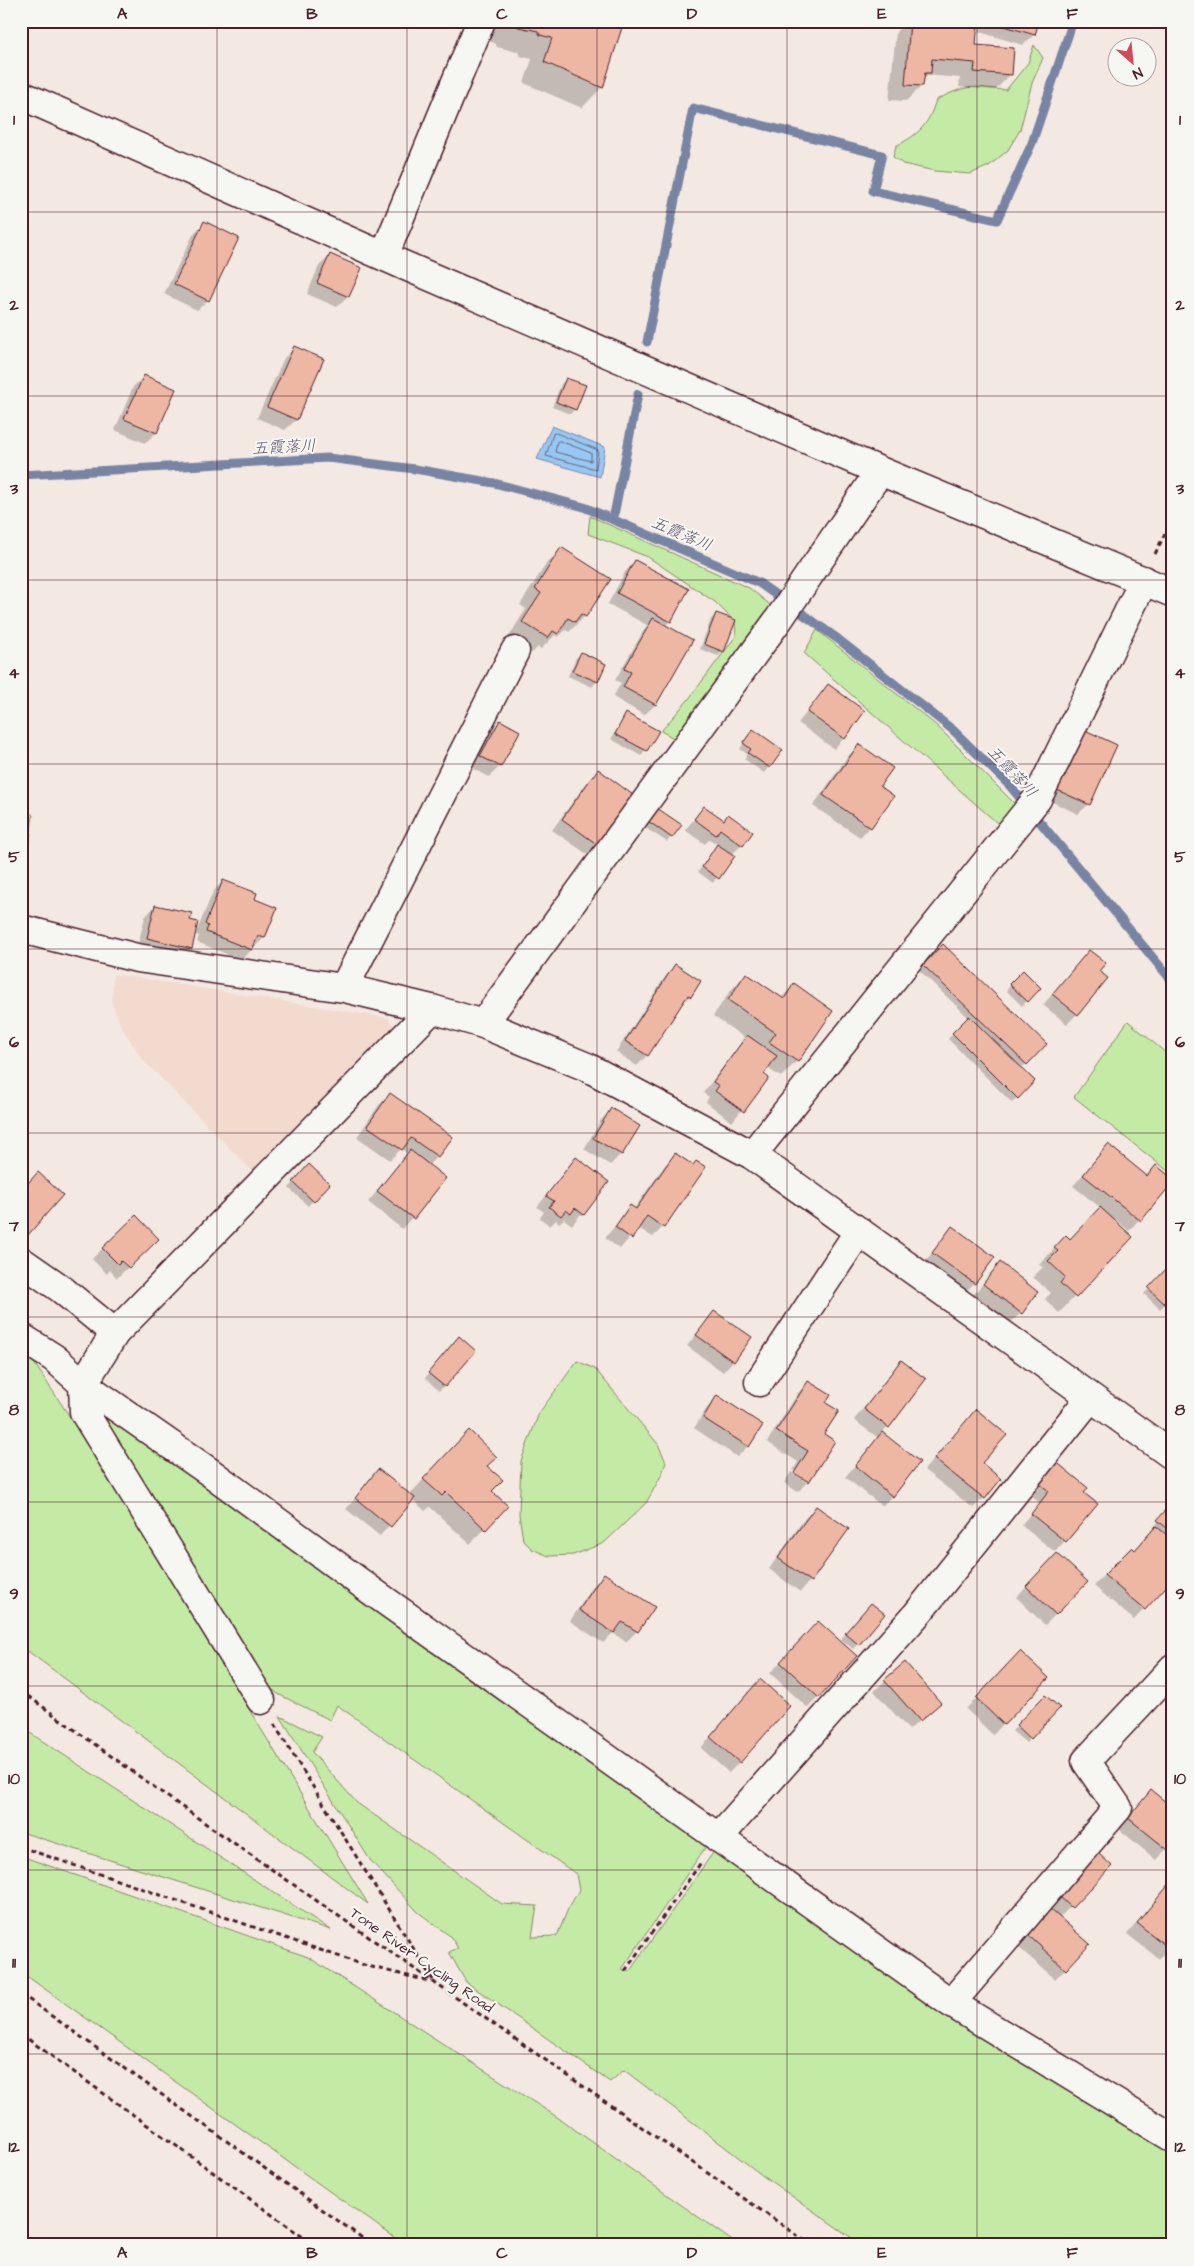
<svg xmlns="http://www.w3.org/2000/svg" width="1194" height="2266" viewBox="0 0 1194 2266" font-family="'Architects Daughter','Klee One',sans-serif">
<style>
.built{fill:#f2dacf}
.green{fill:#c4eba5;stroke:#878568}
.water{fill:#97c8f3;stroke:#7884a3}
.shadow{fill:#0003}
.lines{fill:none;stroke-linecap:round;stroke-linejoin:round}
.shore{stroke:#69637b;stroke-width:1}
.stream{stroke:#7884a3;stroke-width:9}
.building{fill:#eeb7a3;stroke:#4a1f2b}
.minor-casing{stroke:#4a1f2b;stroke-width:31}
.path{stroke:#4a1f2b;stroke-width:3;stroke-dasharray:5 4;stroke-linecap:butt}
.minor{stroke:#f6f6f2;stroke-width:28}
.grid{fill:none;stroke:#4a1f2b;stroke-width:1;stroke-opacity:0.55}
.labels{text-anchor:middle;stroke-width:4;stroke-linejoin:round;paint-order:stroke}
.street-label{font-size:15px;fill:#4a1f2b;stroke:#f6f6f2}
.water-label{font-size:16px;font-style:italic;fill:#615267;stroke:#f6f6f2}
.neatline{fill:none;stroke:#4a1f2b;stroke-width:2}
.grid-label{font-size:16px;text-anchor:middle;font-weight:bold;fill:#4a1f2b}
</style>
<rect width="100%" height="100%" fill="#f4e9e2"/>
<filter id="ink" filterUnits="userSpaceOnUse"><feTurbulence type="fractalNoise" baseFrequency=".02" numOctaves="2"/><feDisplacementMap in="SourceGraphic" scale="10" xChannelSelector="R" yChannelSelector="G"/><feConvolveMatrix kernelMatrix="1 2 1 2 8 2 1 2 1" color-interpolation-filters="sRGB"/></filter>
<g filter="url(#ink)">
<path class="built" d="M 113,974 L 388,1018 L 397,1031 L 254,1173 L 142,1059 L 121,1026 L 112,1004 Z"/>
<path class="green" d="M 1034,45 L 1043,58 L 1032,83 L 1020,130 L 1008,150 L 989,166 L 970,174 L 935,171 L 903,164 L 893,157 L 896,146 C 919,134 928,126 936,100 C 970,83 970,87 1006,90 L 1028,63 Z
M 590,516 L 749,588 L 773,607 L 677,740 L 661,731 L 688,700 L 736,636 L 735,622 L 715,602 L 648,557 L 588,534 Z
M 817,630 L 937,726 L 1020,809 L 1004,829 L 804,653 Z
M 21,807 L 33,815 L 30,840 L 21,855 Z
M 1128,1021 L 1173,1059 L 1173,1175 L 1074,1097 Z
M 21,1355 L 34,1363 L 74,1423 L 368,1904 L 21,1646 Z
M 577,1361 L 595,1369 L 658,1444 L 666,1462 L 662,1474 L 646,1503 L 604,1543 L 573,1555 L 549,1556 L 532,1549 L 523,1540 L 519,1514 L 521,1461 L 539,1413 Z
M 99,1409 L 707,1845 L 622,1969 L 629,1972 L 715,1850 L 933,2007 L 1173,2153 L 1173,2245 L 862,2245 L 763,2176 L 624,2070 L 610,2082 L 466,1982 L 449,1952 L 458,1948 L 450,1936 L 418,1912 L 370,1860 L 280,1716 L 322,1737 L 312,1752 L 357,1803 L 502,1904 L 537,1906 L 532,1937 L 557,1936 L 568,1909 L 579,1890 L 576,1874 L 337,1705 L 330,1720 L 278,1694 L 252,1673 L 94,1411 Z
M 21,1727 L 331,1930 L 21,1832 Z
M 21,1856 L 308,1957 L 557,2117 L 738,2245 L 405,2245 L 21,1972 Z"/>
<path class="water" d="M 552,426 L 605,447 L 600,477 L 537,459 Z"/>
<path class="shadow" d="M 483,21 L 623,21 L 602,87 L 582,108 L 524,83 L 532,59 L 520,56 L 518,52 L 497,47 L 495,43 L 478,39 Z
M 906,21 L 1038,21 L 1034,35 L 1023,45 L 976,31 L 974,46 L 1011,74 L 995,90 L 959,87 L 960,78 L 927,75 L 923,80 L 922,86 L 906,101 L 889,100 L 896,32 Z
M 204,223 L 208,300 L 197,310 L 164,294 L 194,233 Z
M 330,256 L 360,269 L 348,296 L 337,307 L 307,294 L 319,266 Z
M 295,348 L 322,359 L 296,420 L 285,430 L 257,418 L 284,358 Z
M 144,376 L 175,389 L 156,433 L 145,443 L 115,430 L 133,387 Z
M 566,379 L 575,409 L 570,414 L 552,407 L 561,384 Z
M 561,549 L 609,579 L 585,616 L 569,632 L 566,630 L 558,637 L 555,635 L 541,649 L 538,647 L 532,653 L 508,638 L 526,609 L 520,605 L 546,564 Z
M 635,561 L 670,621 L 665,626 L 691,640 L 655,705 L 644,715 L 613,697 L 621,683 L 615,680 L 647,625 L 608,604 L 625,572 Z
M 716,614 L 723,651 L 718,656 L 700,649 L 711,619 Z
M 581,654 L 605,664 L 596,682 L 592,687 L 568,676 L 576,658 Z
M 828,686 L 844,738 L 834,749 L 798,723 Z
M 627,714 L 657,731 L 641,756 L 611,739 Z
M 500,721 L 500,766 L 489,777 L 471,767 L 490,732 Z
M 749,735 L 782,750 L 764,773 L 744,759 L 747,754 L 740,749 Z
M 1074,742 L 1089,804 L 1078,814 L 1048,800 Z
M 859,745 L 878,786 L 870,827 L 860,837 L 813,806 L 848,756 Z
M 598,771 L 597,844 L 587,854 L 552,830 L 587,782 Z
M 704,807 L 723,821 L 728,816 L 742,845 L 731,855 L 713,883 L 698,872 L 718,845 L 710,839 L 705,844 L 685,830 Z
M 652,814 L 671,837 L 667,842 L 644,827 Z
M 223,881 L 253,900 L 275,909 L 264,938 L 241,960 L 197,942 L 199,936 L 194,934 L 191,948 L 180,958 L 137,948 L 145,917 L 155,906 L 189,921 L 196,933 L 213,892 Z
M 943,946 L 1045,1044 L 1021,1069 L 1033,1081 L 1012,1103 L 948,1039 L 969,1018 L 919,970 Z
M 1089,951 L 1098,971 L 1077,1014 L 1067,1024 L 1043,1005 Z
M 675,966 L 690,996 L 679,1007 L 647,1055 L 637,1066 L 616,1052 L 665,977 Z
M 1023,972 L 1039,988 L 1022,1006 L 1006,990 Z
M 746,974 L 781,998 L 794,985 L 831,1011 L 797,1061 L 781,1077 L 767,1068 L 762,1074 L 767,1078 L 732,1122 L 706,1102 L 709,1097 L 703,1093 L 745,1038 L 713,1016 L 731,990 Z
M 390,1094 L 437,1156 L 428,1166 L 444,1178 L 402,1229 L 368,1202 L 408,1154 L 401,1149 L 390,1160 L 357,1137 L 379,1105 Z
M 612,1110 L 621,1154 L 610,1165 L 584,1149 L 601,1120 Z
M 1108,1145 L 1146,1177 L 1156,1167 L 1173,1180 L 1129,1231 L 1117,1221 L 1116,1222 L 1131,1237 L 1059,1313 L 1045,1299 L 1051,1293 L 1033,1277 L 1043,1267 L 1039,1265 L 1051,1252 L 1066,1237 L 1070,1240 L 1101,1208 L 1073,1186 Z
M 675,1154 L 663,1227 L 653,1237 L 638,1228 L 620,1249 L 605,1238 L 630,1207 L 634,1209 L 665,1165 Z
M 576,1159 L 607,1182 L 572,1225 L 564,1219 L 559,1223 L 556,1220 L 550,1226 L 540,1218 L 544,1212 L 537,1207 Z
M 309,1166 L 328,1184 L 308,1206 L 289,1188 Z
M 952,1228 L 974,1283 L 964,1294 L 923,1264 Z
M 157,1239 L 117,1278 L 110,1270 L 107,1274 L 92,1259 L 103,1248 Z
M 1000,1264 L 1021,1313 L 1010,1323 L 973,1295 Z
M 1167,1269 L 1173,1296 L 1160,1309 L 1144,1294 Z
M 714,1312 L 733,1361 L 723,1372 L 687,1346 Z
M 455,1343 L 444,1386 L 439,1391 L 425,1378 Z
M 901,1362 L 924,1379 L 882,1433 L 892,1496 L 882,1506 L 845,1477 L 878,1438 L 854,1420 Z
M 808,1382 L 824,1403 L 822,1434 L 834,1441 L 808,1482 L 808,1480 L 793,1470 L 798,1462 L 767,1442 L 798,1393 Z
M 717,1397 L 748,1446 L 737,1457 L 694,1428 L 707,1408 Z
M 966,1422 L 981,1463 L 984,1498 L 973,1508 L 924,1470 Z
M 453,1448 L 486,1466 L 490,1491 L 485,1529 L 470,1544 L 430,1507 L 425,1511 L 412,1499 L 380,1536 L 346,1509 L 379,1471 L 409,1495 Z
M 791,1472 L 807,1482 L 798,1492 L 784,1483 Z
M 1044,1472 L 1082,1493 L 1096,1505 L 1055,1552 L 1021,1525 L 1040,1503 L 1027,1492 Z
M 1173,1503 L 1173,1577 L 1134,1620 L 1094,1586 L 1119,1558 L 1120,1560 L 1135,1551 Z
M 816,1508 L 810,1581 L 800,1592 L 769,1569 L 805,1518 Z
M 1047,1565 L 1056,1614 L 1045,1625 L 1016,1597 Z
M 604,1575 L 653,1608 L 637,1631 L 626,1642 L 613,1633 L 603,1643 L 570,1621 L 594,1585 Z
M 866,1609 L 883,1615 L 853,1649 L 841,1639 Z
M 808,1633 L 855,1657 L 808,1708 L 770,1673 Z
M 905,1663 L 928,1713 L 909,1730 L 874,1691 Z
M 1010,1663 L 1003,1724 L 993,1735 L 966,1709 Z
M 749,1691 L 739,1762 L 729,1773 L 701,1748 Z
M 1045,1697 L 1058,1708 L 1026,1743 L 1012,1731 Z
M 1141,1802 L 1173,1842 L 1156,1860 L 1119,1829 Z
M 1088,1865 L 1110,1866 L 1059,1918 L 1065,1969 L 1055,1979 L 1017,1946 L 1052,1909 L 1049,1906 Z
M 1171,1884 L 1173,1944 L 1159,1959 L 1127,1934 Z"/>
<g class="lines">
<path class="shore" d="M 556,433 L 598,450 L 596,469 L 546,456 L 553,434 Z
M 560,441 L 591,453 L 591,461 L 555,452 L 557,442 Z"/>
<path class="stream" d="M 647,342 L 693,108 L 882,155 L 873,191 L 997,220 L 1032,143 L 1073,21
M 21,475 L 328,458 L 415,469 L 494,483 L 584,507 L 759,583 L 838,639 L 953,730 L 1010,786 L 1173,982
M 613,520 L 638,394"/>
</g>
<path class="building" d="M 511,21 L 624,21 L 603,88 L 544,62 L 552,38 L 540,35 L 538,31 L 518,27 L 515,22 Z
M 910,21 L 978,21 L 976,45 L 1014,48 L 1012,75 L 974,72 L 975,63 L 932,59 L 931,73 L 925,73 L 923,86 L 905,85 Z
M 987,21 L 1039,21 L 1035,35 Z
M 204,221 L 239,238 L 209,301 L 174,284 Z
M 330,254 L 362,268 L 349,297 L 317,283 Z
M 294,346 L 324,359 L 297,420 L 267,407 Z
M 144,375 L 176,389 L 157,433 L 124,419 Z
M 566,378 L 586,385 L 576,410 L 556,402 Z
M 561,547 L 611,579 L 586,617 L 581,614 L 575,622 L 568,618 L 558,634 L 553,631 L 548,638 L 522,622 L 541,593 L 535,589 Z
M 635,560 L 689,589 L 671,622 L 617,593 Z
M 716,613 L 736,620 L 724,652 L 704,644 Z
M 653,618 L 693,640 L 656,705 L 623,687 L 631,672 L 624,669 Z
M 581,652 L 606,664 L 598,682 L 572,671 Z
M 828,684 L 865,711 L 845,739 L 807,712 Z
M 626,713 L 659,731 L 647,751 L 615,734 Z
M 500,720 L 520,731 L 501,767 L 480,756 Z
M 753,729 L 783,750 L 770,768 L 748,753 L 751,749 L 743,743 Z
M 1085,730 L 1117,745 L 1090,805 L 1057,790 Z
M 859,744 L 893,768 L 880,786 L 894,796 L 871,828 L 823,795 Z
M 598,769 L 633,795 L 598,845 L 562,819 Z
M 704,806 L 724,820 L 728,814 L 753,832 L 743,846 L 720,829 L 716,835 L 694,819 Z
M 657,808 L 682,825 L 672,838 L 648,821 Z
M 717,844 L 735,856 L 719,879 L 702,867 Z
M 223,880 L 257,893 L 255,899 L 277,908 L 265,938 L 258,936 L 252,950 L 206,932 L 208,926 L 205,924 Z
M 155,905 L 192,913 L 190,920 L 198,922 L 192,949 L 147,938 Z
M 943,944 L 1047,1044 L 1027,1065 L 923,965 Z
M 1089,950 L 1106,963 L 1099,971 L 1108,978 L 1078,1015 L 1052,994 Z
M 675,964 L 701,981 L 691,997 L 688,995 L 648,1056 L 625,1041 Z
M 1023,970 L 1041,988 L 1028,1002 L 1009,984 Z
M 746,973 L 784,999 L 794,983 L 833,1011 L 798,1062 L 769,1042 L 776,1033 L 728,1000 Z
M 969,1016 L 1035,1081 L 1018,1099 L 952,1033 Z
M 747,1035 L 777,1056 L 764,1074 L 769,1078 L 744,1112 L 715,1091 L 719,1086 L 713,1082 Z
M 390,1093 L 453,1137 L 438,1157 L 411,1138 L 402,1150 L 367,1126 Z
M 611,1108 L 640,1126 L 622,1155 L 593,1138 Z
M 1108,1144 L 1147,1176 L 1156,1165 L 1173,1179 L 1173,1182 L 1141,1221 L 1083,1175 Z
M 410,1150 L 446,1178 L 414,1219 L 377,1191 Z
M 675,1153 L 693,1165 L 696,1161 L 706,1167 L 664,1228 L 647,1216 L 632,1239 L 615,1227 L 630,1205 L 636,1209 Z
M 576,1157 L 609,1182 L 584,1215 L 575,1208 L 571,1214 L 566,1210 L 561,1216 L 549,1207 L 554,1201 L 546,1196 Z
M 309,1164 L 330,1184 L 314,1202 L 293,1182 Z
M 38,1172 L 63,1195 L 21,1243 L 21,1191 Z
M 1100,1207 L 1133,1237 L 1076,1298 L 1060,1283 L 1065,1277 L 1048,1261 L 1058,1251 L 1054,1248 L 1066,1235 L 1070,1239 Z
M 136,1215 L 159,1239 L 129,1268 L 121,1261 L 118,1264 L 102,1248 Z
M 952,1226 L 995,1257 L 975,1284 L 932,1253 Z
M 1000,1262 L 1038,1292 L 1022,1314 L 983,1284 Z
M 1167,1268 L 1173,1273 L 1173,1297 L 1166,1305 L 1148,1288 Z
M 714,1311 L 752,1337 L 734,1362 L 696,1335 Z
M 459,1336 L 476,1351 L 445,1387 L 428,1373 Z
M 901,1360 L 926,1379 L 889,1428 L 864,1409 Z
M 808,1381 L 831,1395 L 826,1403 L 839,1411 L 824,1434 L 835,1441 L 809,1482 L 794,1473 L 808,1451 L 776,1431 Z
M 717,1395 L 763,1425 L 749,1447 L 703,1418 Z
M 976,1409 L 1007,1435 L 982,1463 L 1001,1479 L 985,1499 L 934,1459 Z
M 469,1430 L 497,1457 L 487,1466 L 503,1480 L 492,1491 L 508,1506 L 486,1530 L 446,1492 L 442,1496 L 423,1479 Z
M 882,1432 L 920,1462 L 893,1497 L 855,1466 Z
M 1054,1460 L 1088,1488 L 1084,1493 L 1098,1504 L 1066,1542 L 1031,1514 L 1049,1491 L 1036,1481 Z
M 378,1469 L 415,1498 L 391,1527 L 355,1498 Z
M 1173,1502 L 1173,1533 L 1157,1520 Z
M 816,1506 L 849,1529 L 811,1582 L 778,1558 Z
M 1156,1526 L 1173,1540 L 1173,1579 L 1145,1610 L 1104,1575 L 1132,1547 L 1135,1550 Z
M 1057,1553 L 1088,1582 L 1056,1615 L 1026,1586 Z
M 604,1573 L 655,1607 L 638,1632 L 622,1622 L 614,1633 L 579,1610 Z
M 871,1603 L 885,1614 L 859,1645 L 845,1633 Z
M 818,1621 L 857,1656 L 819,1698 L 780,1662 Z
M 1020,1651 L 1049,1678 L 1004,1725 L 976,1698 Z
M 905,1662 L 941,1703 L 920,1721 L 884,1680 Z
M 760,1679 L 790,1706 L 740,1763 L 710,1737 Z
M 1045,1695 L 1060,1708 L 1031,1739 L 1016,1725 Z
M 1151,1790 L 1173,1808 L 1173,1844 L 1168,1850 L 1128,1818 Z
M 1098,1853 L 1112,1866 L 1072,1908 L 1058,1895 Z
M 1171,1882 L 1173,1884 L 1173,1946 L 1170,1949 L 1137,1923 Z
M 1050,1909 L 1090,1944 L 1066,1970 L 1027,1934 Z"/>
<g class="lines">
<g class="minor-casing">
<path id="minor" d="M 21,95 L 401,264 L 880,471 L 1173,593
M 384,256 L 481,21
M 21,929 L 137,958 L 344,988 L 432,1009 L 483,1024 L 587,1067 L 752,1155 L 1173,1456
M 344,988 L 515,651
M 483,1024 L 779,619 L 880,471
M 752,1155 L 1037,799 L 1144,580
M 21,1261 L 60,1288 L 115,1333
M 21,1337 L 54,1358 L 83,1384 L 211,1473 L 373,1592 L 951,2003 L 1173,2138
M 759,1382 L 859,1231
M 261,1700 L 84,1412 L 83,1384 L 115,1333 L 432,1009
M 718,1838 L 917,1614 L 1090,1398
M 951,2003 L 1118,1808 L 1086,1761 L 1173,1668"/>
</g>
<path class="path" d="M 1155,554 L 1173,517
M 21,1691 L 172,1800 L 811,2245
M 274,1724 L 433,1980
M 21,1847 L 364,1965 L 432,1982
M 625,1971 L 702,1861
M 21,1994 L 372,2245
M 21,2034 L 314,2245"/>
<use href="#minor" class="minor"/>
</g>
</g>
<path class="grid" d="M 217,21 L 217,2245M 407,21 L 407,2245M 597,21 L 597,2245M 787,21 L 787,2245M 977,21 L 977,2245M 21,212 L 1173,212M 21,396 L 1173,396M 21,580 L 1173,580M 21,764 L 1173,764M 21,949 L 1173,949M 21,1133 L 1173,1133M 21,1317 L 1173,1317M 21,1502 L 1173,1502M 21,1686 L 1173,1686M 21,1870 L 1173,1870M 21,2054 L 1173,2054"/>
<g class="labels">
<g class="street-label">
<text transform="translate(422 1960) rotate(35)" y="5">Tone River Cycling Road</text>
</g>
<g class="water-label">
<text transform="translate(284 446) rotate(-3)" y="6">五霞落川</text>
<text transform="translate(682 533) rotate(23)" y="6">五霞落川</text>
<text transform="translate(1013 771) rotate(47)" y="6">五霞落川</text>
</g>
</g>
<rect width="1194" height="2266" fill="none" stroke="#f6f6f2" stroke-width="55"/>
<g transform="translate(1132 62) rotate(153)"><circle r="24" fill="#f6f6f2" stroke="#b1a0a2"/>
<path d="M0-4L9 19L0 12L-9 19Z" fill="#d1495b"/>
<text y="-8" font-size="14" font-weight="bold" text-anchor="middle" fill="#4a1f2b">N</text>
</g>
<rect x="28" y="28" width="1138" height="2210" class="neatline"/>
<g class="grid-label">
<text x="122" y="19">A</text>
<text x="312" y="19">B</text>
<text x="502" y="19">C</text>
<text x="692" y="19">D</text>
<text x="882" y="19">E</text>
<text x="1072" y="19">F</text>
<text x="14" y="125">1</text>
<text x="1180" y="125">1</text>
<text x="14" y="310">2</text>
<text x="1180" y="310">2</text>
<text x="14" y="494">3</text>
<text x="1180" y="494">3</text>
<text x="14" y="678">4</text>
<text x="1180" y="678">4</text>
<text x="14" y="862">5</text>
<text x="1180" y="862">5</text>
<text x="14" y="1047">6</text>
<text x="1180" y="1047">6</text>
<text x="14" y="1231">7</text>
<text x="1180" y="1231">7</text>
<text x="14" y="1415">8</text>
<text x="1180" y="1415">8</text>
<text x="14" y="1599">9</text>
<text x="1180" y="1599">9</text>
<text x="14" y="1784">10</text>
<text x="1180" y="1784">10</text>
<text x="14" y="1968">11</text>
<text x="1180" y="1968">11</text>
<text x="14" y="2152">12</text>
<text x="1180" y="2152">12</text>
<text x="122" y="2258">A</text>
<text x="312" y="2258">B</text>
<text x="502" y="2258">C</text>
<text x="692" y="2258">D</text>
<text x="882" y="2258">E</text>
<text x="1072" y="2258">F</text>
</g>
</svg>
